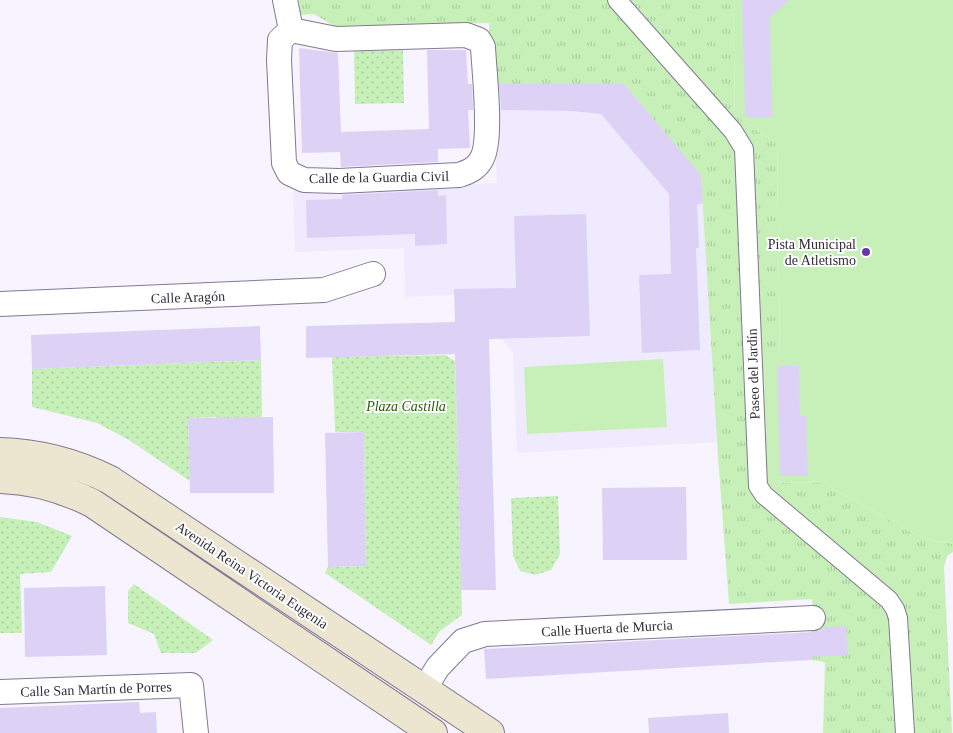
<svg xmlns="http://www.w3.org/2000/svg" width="953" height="733" viewBox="0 0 953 733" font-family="'Times New Roman',serif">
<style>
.built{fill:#f0eaff}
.grass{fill:url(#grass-tufts)}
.garden{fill:url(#garden-dots)}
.pitch{fill:#c7f0b8}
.building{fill:#ddd2f6}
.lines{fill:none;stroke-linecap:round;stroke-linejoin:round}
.pedestrian-casing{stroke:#817992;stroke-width:20}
.minor-casing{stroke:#817992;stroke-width:26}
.secondary-casing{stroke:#817992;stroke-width:30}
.pedestrian{stroke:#fff;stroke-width:18}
.minor{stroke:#fff;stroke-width:24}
.secondary{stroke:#ece5d0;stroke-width:28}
.poi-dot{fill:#6835ac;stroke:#fff;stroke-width:2}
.labels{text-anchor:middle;stroke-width:4;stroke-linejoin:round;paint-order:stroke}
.street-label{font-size:14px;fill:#302d37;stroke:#fff}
.poi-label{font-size:14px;fill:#302d37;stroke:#fff;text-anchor:end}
.park-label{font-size:14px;font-style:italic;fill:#265c05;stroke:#fff}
</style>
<defs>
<pattern id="grass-tufts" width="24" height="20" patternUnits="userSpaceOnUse" patternTransform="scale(1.25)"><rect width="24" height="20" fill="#c7f0b8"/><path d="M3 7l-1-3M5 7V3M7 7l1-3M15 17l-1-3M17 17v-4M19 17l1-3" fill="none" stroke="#abce9f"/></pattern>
<pattern id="garden-dots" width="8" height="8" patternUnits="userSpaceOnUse" patternTransform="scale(1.25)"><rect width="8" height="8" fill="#c7f0b8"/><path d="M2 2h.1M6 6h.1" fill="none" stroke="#abce9f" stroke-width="1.8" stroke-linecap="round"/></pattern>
</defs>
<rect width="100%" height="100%" fill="#f7f4ff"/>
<path class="built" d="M 624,84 L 701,175 L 717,442 L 517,453 L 513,353 L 495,330 L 465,316 L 455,316 L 454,295 L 405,297 L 404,248 L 295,252 L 293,191 L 497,183 L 492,85 Z"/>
<path class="grass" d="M 299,0 L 733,0 L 735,115 L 777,144 L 780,359 L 764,368 L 767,482 L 823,483 L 913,533 L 932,540 L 953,544 L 953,552 L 947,556 L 944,567 L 952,733 L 823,733 L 825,662 L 811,660 C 810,639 813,620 812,599 L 729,604 L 717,442 L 701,176 L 624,84 L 492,85 L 489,23 L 334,26 L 314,14 L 300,15 Z"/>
<path class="garden" d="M 403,50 L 404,103 L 355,104 L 354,51 Z
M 445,355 L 455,361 L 462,615 L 440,631 L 431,645 L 325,573 L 328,567 L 366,566 L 364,432 L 335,432 L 332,357 Z
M 261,360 L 262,417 L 242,418 L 218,439 L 217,417 L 188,418 L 190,481 L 129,440 L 97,423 L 32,407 L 32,369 Z
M 558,496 L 560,554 L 551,570 L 535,575 L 520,571 L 513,556 L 511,498 Z
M 0,517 L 37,522 L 72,536 L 51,572 L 20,574 L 22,633 L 0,633 Z
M 134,584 L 213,640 L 196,653 L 161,653 L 154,634 L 128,623 L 128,591 Z"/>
<path class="pitch" d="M 733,0 L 953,0 L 953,544 L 932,540 L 913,533 L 823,483 L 767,482 L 764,367 L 780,359 L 777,144 L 735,115 Z
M 663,359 L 667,427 L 527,434 L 524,367 Z"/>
<path class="building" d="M 742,0 L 789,0 L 770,17 L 772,117 L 745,117 Z
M 299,48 L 338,53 L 341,132 L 429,129 L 427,50 L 466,50 L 468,84 L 472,84 L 473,106 L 473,110 L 468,110 L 470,148 L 438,149 L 438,162 L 341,167 L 340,152 L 302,153 Z
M 499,84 L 624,84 L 701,175 L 703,203 L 697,205 L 699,248 L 696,248 L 700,350 L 642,353 L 639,275 L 671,274 L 669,194 L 601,114 L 571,111 L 501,110 Z
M 438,190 L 438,196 L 446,195 L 447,244 L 415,246 L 415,234 L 307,238 L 306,200 L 342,199 L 342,195 Z
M 586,214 L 590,336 L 489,339 L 496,590 L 461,590 L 455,354 L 306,358 L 306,326 L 455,322 L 454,289 L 516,288 L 514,216 Z
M 260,326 L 261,360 L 32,369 L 31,335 Z
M 777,366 L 799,366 L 800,416 L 806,415 L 808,476 L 780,476 Z
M 273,417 L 274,493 L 190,493 L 188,418 Z
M 364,432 L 366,566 L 328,567 L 325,433 Z
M 686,487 L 687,560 L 603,560 L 602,488 Z
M 105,586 L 107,655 L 25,657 L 24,588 Z
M 846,626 L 848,655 L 811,657 L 811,660 L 486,679 L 484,649 L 814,632 L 827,627 Z
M 139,702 L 140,713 L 156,712 L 157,733 L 0,733 L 0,708 Z
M 728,713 L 729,733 L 649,733 L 648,718 Z"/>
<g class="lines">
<g class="pedestrian-casing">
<path id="pedestrian" d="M 617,0 L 733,131 L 744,149 L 758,486 L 764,495 L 889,600 L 895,609 L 898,618 L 905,733"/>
</g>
<g class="minor-casing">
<path id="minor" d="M 285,0 L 291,30 L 280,40 L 279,60 L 284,163 L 289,173 L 304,180 L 339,181 L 459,175 C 468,172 476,169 481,160 C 493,142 484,71 483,47 L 479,40 L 466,35 L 336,39 L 291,30
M 0,304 L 324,290 L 373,274
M 425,688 L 438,667 L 463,641 L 485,634 L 813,618
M 0,692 L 191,685 L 196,733"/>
</g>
<g class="secondary-casing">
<path id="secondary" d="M 0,452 C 40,453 74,462 110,480 L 490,733
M 0,479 C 33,480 62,488 92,503 L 433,733"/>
</g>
<use href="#pedestrian" class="pedestrian"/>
<use href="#minor" class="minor"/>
<use href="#secondary" class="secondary"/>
</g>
<circle class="poi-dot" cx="866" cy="252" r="5"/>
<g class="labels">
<g class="street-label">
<text transform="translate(379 177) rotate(-1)" y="5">Calle de la Guardia Civil</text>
<text transform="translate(188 297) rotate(-2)" y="5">Calle Aragón</text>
<text transform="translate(753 374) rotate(-92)" y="5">Paseo del Jardín</text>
<text transform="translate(252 575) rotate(34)" y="5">Avenida Reina Victoria Eugenia</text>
<text transform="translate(607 628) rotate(-3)" y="5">Calle Huerta de Murcia</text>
<text transform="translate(96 689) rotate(-2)" y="5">Calle San Martín de Porres</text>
</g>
<g class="poi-label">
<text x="856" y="249">Pista Municipal<tspan x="856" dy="16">de Atletismo</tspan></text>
</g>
<g class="park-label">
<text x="406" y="411">Plaza Castilla</text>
</g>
</g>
</svg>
